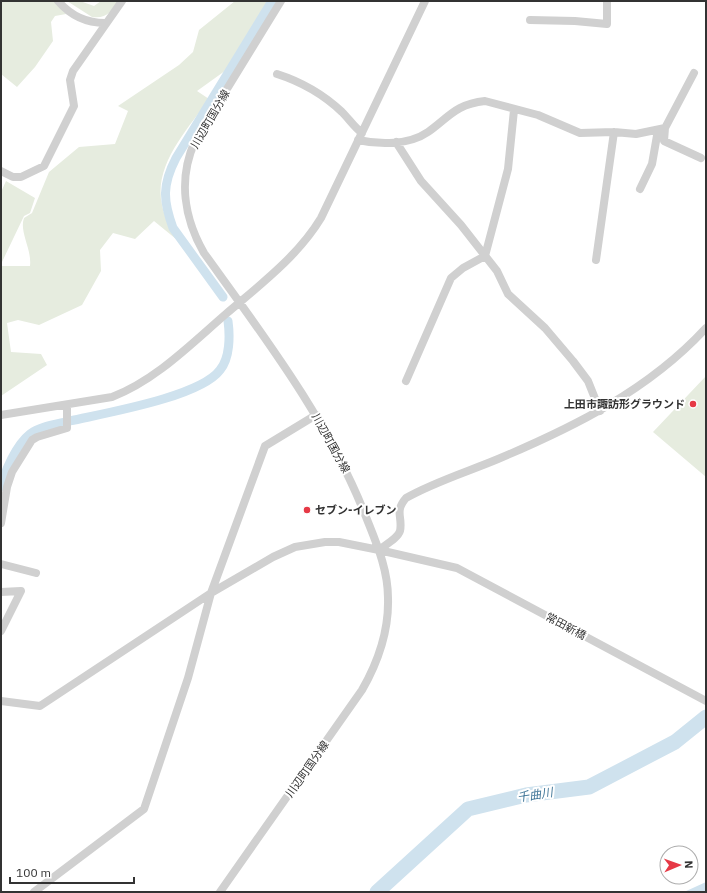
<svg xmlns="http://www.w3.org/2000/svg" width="707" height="893" viewBox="0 0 707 893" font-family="'IBM Plex Sans','Noto Sans JP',sans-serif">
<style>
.green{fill:#e6ecdf}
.water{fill:#cfe2ee}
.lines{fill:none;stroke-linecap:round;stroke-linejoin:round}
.canal{stroke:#cfe2ee;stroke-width:9}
.river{stroke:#cfe2ee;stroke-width:15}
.minor{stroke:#d0d0d0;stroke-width:8}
.poi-dot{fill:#e63946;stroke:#fff;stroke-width:1.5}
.labels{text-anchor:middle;stroke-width:4;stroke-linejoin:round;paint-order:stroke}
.street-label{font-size:11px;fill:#333;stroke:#fff}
.poi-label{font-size:11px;font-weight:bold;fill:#333;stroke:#fff;text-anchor:end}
.water-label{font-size:12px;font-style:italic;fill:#3f7597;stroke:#fff}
</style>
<rect width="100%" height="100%" fill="#fff"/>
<path class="green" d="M 1,1 L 55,1 L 66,14 L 55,16 L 51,22 L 53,41 L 35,67 L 17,87 L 1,74 Z
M 67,1 L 80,1 L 94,6 L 101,1 L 120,1 C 111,11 107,19 92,17 Z
M 235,1 L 271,1 L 229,68 L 197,91 L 209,99 C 188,129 153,165 162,205 C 164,217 171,228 176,239 L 154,221 L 135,239 L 113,233 L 100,250 L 101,271 L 82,305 L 39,325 L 18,320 L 7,323 L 11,352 L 41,354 L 47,365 L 1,396 L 1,266 L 30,266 C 32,249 19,232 24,218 L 32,213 L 49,172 L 79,147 L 115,144 L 128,111 L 118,106 L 179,65 L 193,52 L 199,30 Z
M 6,181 L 35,198 L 30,213 L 24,216 L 2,262 L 1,192 Z
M 706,376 L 706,477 L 653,432 Z"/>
<path class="water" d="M 706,882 L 706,892 L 684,892 Z"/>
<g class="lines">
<path class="canal" d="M 223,297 L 173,228 C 163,201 162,185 176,158 L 272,1
M 1,487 C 5,471 16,445 30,434 C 40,426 58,424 70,421 C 105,413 200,397 220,370 C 230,358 230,336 228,321"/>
<path class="river" d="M 377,892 L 468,809 L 526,795 L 589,787 L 675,742 L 706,717"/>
<path class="minor" d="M 58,1 C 70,15 86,23 105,23
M 530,20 L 575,21 L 607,24 L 607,1
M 277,74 C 302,82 323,94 342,112 C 349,119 354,127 362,133
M 665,128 L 664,141 L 701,158
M 358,140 C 380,145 409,145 428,132 C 449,117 456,104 485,101 L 538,115 L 580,133 L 614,132 L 636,134 L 665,128 L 694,73
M 396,142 L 421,181 L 461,225 L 497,271 L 508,294 L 545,328 L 573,361 L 588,381 L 600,411
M 1,171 L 13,177 L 21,177 L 44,166 L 74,106 L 70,80 L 73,71 L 122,1
M 640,189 L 652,164 L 658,130
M 596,260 L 614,132
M 406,381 L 451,278 L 463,268 L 485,256 L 508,169 L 514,110
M 1,415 L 112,397 C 156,380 191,344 227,313 C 260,285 298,256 321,218 L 425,1
M 1,523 L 7,487 L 12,472 L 32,440 L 37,437 L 67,428 L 67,405
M 379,550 C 385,545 398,538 400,531 C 403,517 394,512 406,498 C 434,482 467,472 498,459 C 574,427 649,390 706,328
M 1,564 L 36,573
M 1,592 L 21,591 L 1,631
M 1,701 L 40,706 L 211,593 L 273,557 L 295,547 L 325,542 L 339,542 L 379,550 L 457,568 L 706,701
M 34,892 L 144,809 L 188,678 L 211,593 L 265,446 L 316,415
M 220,892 L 362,690 C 378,662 389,631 388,598 C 388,571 378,547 368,522 C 330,423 266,339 204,253 C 184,218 178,179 195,141 L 281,1"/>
</g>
<g class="poi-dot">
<circle cx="693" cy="404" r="4"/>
<circle cx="307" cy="510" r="4"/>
</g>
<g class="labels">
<g class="street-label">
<text transform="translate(210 119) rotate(-60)" y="4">川辺町国分線</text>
<text transform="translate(331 443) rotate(61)" y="4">川辺町国分線</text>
<text transform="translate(566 626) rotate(28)" y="4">常田新橋</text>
<text transform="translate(307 769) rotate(-55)" y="4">川辺町国分線</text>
</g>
<g class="poi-label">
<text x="685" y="408">上田市諏訪形グラウンド</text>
<text x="315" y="514" text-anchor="start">セブン-イレブン</text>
</g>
<g class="water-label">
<text transform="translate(535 795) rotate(-9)" y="4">千曲川</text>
</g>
</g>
<rect width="707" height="893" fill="none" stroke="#333333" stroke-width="4"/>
<g transform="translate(679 865) rotate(88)"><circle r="19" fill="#ffffff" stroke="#adadad"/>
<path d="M0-3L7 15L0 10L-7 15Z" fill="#e63946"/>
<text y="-6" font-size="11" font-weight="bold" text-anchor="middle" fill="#333333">N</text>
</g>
<path d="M10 877v6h124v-6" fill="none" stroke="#333333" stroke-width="2"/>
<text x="16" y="877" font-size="12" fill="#333333" stroke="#ffffff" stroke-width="3" paint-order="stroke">100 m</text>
</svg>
